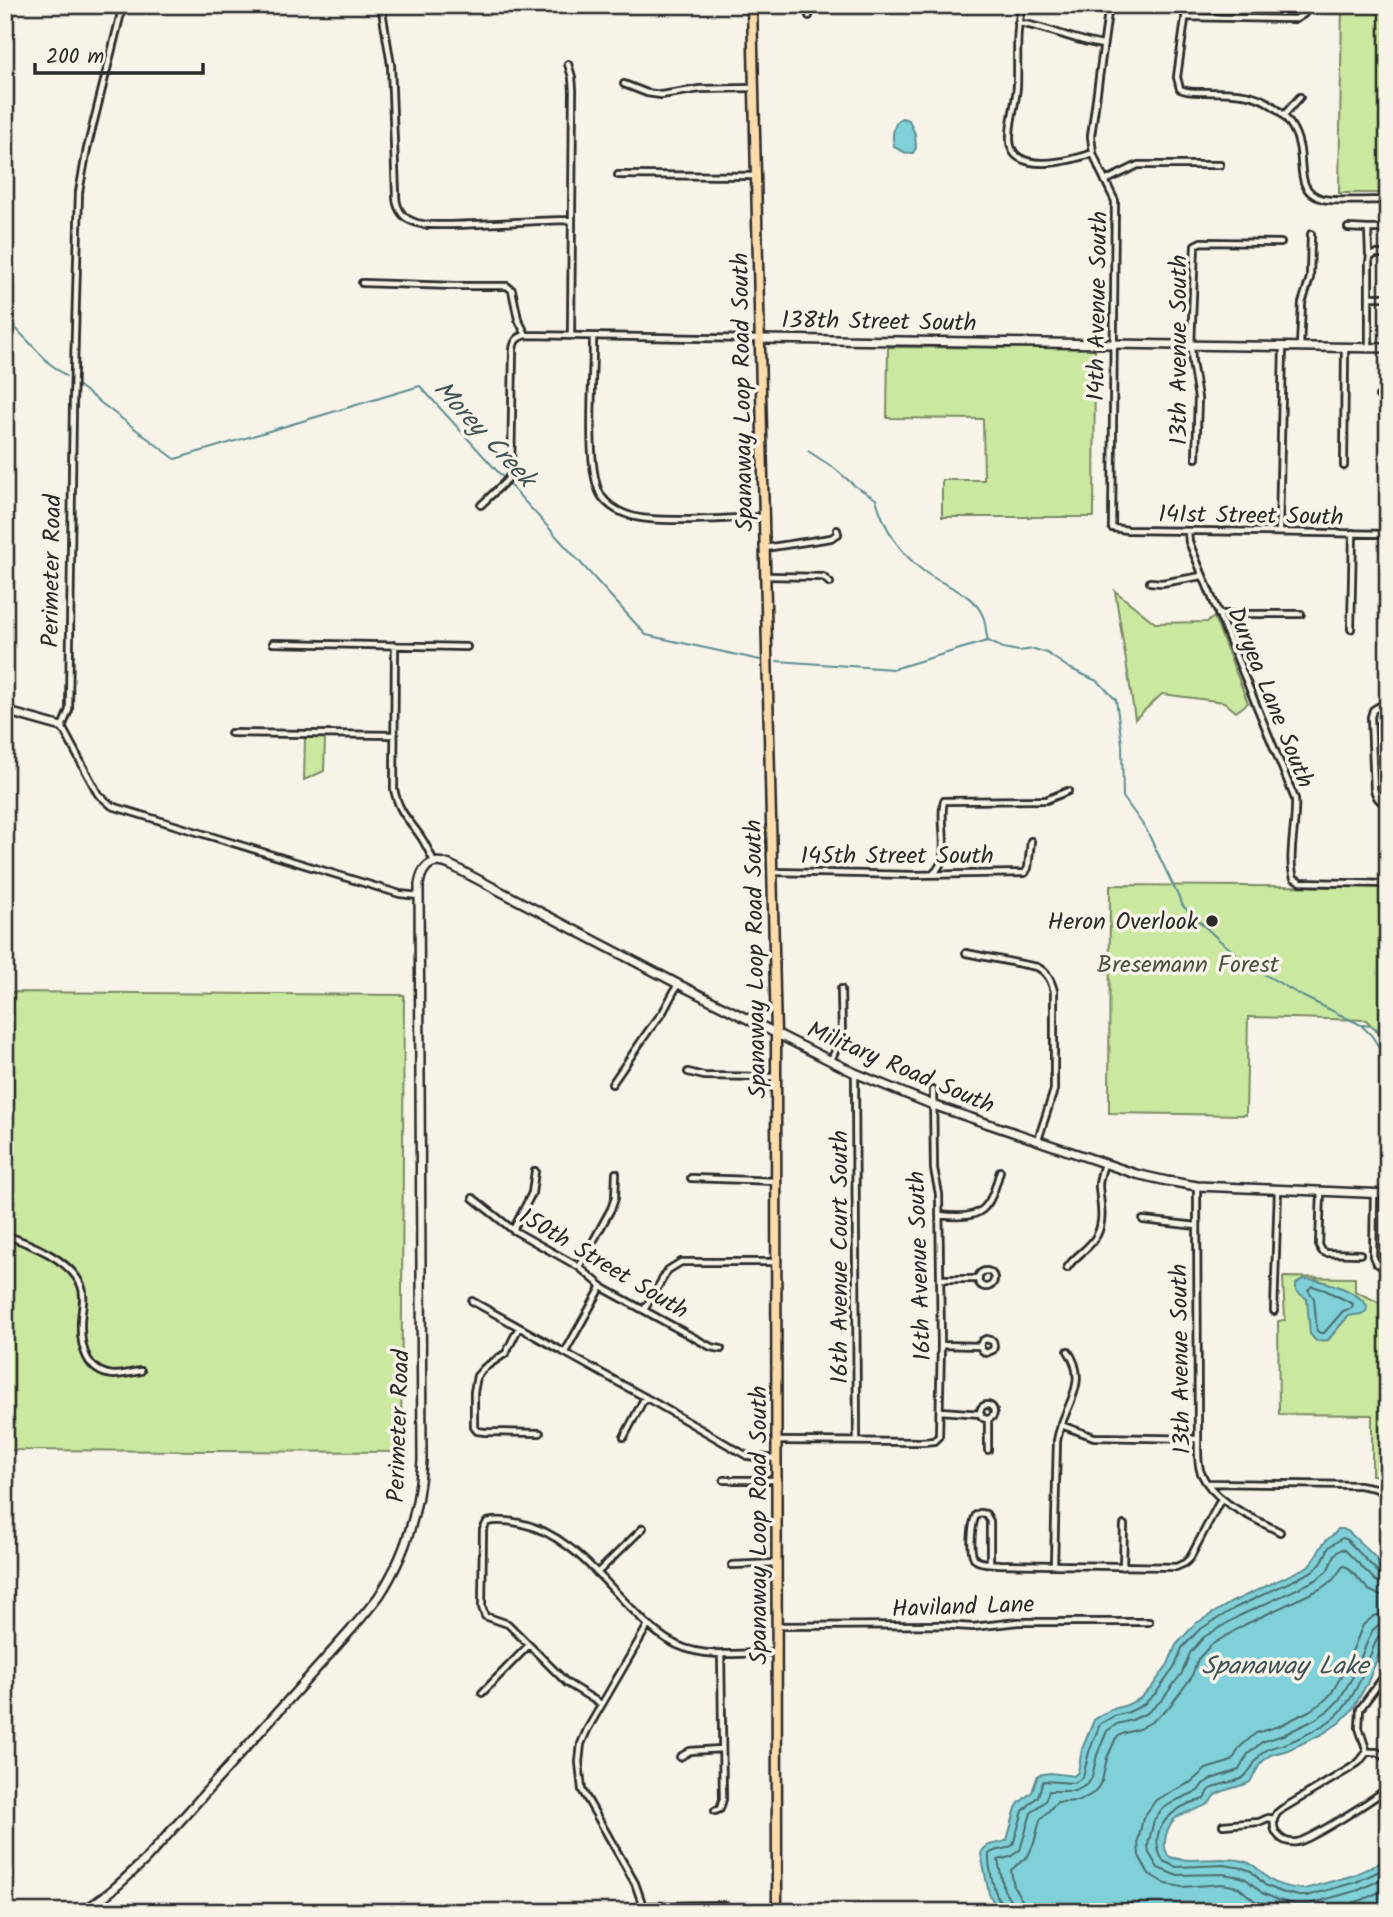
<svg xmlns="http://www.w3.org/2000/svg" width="1393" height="1917" viewBox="0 0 1393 1917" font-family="Kalam,sans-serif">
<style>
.green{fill:#cae89f;stroke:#7a8a65;stroke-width:2;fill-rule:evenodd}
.water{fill:#7fd0d8;stroke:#5d8e93;stroke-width:2}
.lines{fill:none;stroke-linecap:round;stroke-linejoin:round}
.shore{stroke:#4d6d70;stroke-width:2}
.stream{stroke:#5d8e93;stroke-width:2}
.street-casing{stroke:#2b2b2b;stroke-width:10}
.secondary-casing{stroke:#2b2b2b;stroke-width:12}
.primary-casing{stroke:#2b2b2b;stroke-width:13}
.street{stroke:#f7f3e8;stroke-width:4.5}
.secondary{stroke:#f7f3e8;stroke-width:7}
.primary{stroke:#fddcac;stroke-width:8}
.poi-dot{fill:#2b2b2b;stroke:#f7f3e8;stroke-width:2.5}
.labels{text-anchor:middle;stroke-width:7;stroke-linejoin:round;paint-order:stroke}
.street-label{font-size:24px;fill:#2b2b2b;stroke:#f7f3e8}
.poi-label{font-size:24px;fill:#2b2b2b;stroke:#f7f3e8;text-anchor:end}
.park-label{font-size:24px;fill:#4b5142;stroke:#f7f3e8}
.water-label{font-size:26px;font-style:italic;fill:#405456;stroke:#f7f3e8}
</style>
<rect width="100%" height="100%" fill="#f7f3e8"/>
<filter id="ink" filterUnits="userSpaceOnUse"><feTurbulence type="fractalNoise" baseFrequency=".0143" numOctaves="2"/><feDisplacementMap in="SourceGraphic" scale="14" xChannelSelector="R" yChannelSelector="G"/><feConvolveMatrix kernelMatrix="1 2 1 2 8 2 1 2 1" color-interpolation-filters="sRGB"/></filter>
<g filter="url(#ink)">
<path class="green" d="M 1342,5 L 1388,5 L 1388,193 L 1339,193 Z
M 888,347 L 1095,348 L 1094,517 L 942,517 L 942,480 L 984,480 L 983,419 L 887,418 Z
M 1115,591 L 1155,623 L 1207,622 L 1214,617 L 1248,703 L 1236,712 L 1224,702 L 1162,694 L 1135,719 Z
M 305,737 L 325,738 L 324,771 L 304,780 Z
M 1110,885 L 1388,887 L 1388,1043 L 1366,1020 L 1248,1017 L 1246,1115 L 1109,1113 Z
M 5,992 L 404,995 L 401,1452 L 5,1450 Z
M 1283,1277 L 1355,1278 L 1355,1291 L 1388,1307 L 1388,1476 L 1372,1475 L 1372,1415 L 1279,1414 L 1278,1321 L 1285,1320 ZM 1315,1279 C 1332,1284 1357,1291 1367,1306 L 1348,1316 L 1328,1340 L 1309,1313 L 1307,1299 Z"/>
<path class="water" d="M 902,118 L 909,120 L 915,134 L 916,148 L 913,153 L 906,153 L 894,147 C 892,138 892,123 902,118 Z
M 1303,1279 C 1321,1279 1357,1290 1367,1306 L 1366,1312 L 1361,1314 L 1348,1316 L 1328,1340 L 1316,1341 L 1310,1334 L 1307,1299 L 1296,1291 L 1296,1284 Z
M 1338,1529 L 1343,1529 L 1349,1532 L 1373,1555 L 1388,1573 L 1388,1636 L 1383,1644 L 1367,1684 L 1352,1710 L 1339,1723 L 1322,1734 L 1288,1750 L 1270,1755 L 1260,1764 L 1250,1782 C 1240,1787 1229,1788 1219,1793 C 1212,1795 1213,1800 1208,1804 C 1190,1815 1173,1809 1166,1835 C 1164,1845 1164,1848 1168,1856 C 1189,1865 1218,1855 1243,1861 C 1256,1864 1260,1872 1269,1879 C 1278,1886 1295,1889 1305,1889 L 1354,1875 L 1388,1859 L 1388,1912 L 1029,1912 L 1025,1909 L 997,1908 L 989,1894 L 981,1854 C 986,1841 997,1846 1007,1840 L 1016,1808 L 1019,1803 L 1032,1792 L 1038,1775 L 1050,1773 L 1074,1776 L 1078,1772 L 1082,1749 L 1094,1720 L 1110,1710 L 1127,1705 L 1139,1699 L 1151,1688 L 1168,1664 L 1176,1645 L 1195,1624 L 1232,1602 L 1307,1567 C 1318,1558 1317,1550 1325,1542 C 1330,1536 1334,1536 1338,1529 Z"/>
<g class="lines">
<path class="shore" d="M 1312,1286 L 1325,1290 L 1353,1304 L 1352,1308 L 1343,1311 L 1324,1333 L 1320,1333 L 1317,1331 L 1314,1298 L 1308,1290 Z
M 1388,1624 L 1378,1625 L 1372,1631 L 1352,1678 L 1339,1700 L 1329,1710 L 1314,1720 L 1283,1735 L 1262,1742 L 1248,1754 L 1239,1770 L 1211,1779 L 1203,1784 L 1198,1791 L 1177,1800 L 1162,1809 L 1154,1820 L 1148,1845 L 1149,1853 L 1158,1868 L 1175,1875 L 1223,1874 L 1241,1877 L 1246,1879 L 1262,1893 L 1278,1900 L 1298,1905 L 1309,1904 L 1359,1890 L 1388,1876
M 1388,1633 L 1382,1633 L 1378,1637 C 1365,1664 1359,1695 1336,1716 C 1322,1728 1302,1737 1285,1744 C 1278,1746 1270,1747 1265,1751 C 1254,1758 1251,1774 1241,1779 C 1231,1783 1219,1783 1211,1789 C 1208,1791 1207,1795 1205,1798 C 1201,1801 1194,1801 1190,1803 C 1165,1814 1148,1834 1163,1861 L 1176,1867 L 1224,1865 L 1243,1868 L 1251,1871 L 1265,1885 L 1281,1892 L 1299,1896 L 1307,1896 L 1356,1882 L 1388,1867
M 1005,1912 C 1004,1904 1000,1902 997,1896 C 993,1886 988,1864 989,1854 C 996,1848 1005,1851 1013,1845 L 1023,1811 L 1038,1796 L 1043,1781 L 1074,1783 L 1083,1777 L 1089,1752 L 1100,1724 L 1114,1716 L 1129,1712 L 1143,1705 L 1156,1693 L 1174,1668 L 1182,1648 L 1199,1630 L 1235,1608 L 1311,1572 L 1321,1564 L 1329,1547 L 1342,1538 L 1346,1539 L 1380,1574 L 1388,1576
M 1014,1912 L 1013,1904 L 1004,1890 L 998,1860 L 1010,1857 L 1020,1850 L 1031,1813 L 1045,1801 L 1049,1791 L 1075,1791 L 1088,1784 L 1092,1777 L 1097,1755 L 1107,1731 L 1117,1724 L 1132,1720 L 1147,1713 L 1162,1700 L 1182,1673 L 1190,1653 L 1204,1637 L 1239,1616 L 1316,1580 L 1327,1571 L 1336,1553 L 1342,1549 L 1345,1550 L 1376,1581 L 1388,1585
M 1024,1912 L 1023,1902 L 1014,1887 L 1011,1870 L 1028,1856 L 1034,1843 L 1040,1820 L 1057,1802 L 1080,1801 L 1095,1792 L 1102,1781 L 1107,1758 L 1116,1738 L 1122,1734 L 1139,1729 L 1153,1721 L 1170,1706 L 1191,1678 L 1198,1659 L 1211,1645 L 1244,1625 L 1320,1589 L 1333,1580 L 1343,1566 L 1347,1567 L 1369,1590 L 1379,1595 L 1388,1595
M 1282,1912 L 1255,1901 L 1238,1887 L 1222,1884 L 1182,1887 L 1166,1884 L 1149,1874 L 1139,1856 L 1138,1841 L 1143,1818 L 1156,1800 L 1191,1782 L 1206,1769 L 1232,1761 L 1240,1747 L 1256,1733 L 1279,1726 L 1309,1711 L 1323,1702 L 1331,1694 L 1343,1673 L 1363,1625 L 1374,1616 L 1388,1613
M 1322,1912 L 1362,1900 L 1388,1888"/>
<path class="stream" d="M 5,317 L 49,363 L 66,376
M 76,384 L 175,459 L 420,386 L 646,635 L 760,660
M 808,451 L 834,468 L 855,486 L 876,499 C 884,528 898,551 922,570 C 943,587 975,591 984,619 C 986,626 986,634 988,641 L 1003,648 L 1019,651 L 1034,649 L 1047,653 L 1069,668 L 1099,682 L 1116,700 L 1122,744 L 1123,797 L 1146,829 L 1183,906 L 1219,940 L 1257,970 L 1302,996 L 1361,1025 L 1372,1036 L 1383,1054 L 1388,1058
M 777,661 L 893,669 L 987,641
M 1363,1025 L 1371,1026 L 1388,1035"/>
<g class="street-casing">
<path id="street" d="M 123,5 L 87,149 L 79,192 L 73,404 L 69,710 L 62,727 L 98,794 L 112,806 L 400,894 L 419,896
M 381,5 L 391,65 L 396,195 C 396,206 401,217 412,221 C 421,226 435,225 445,225 C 487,225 529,220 572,220
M 809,5 L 809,16
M 1022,5 C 1015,31 1018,60 1017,86 C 1016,104 1009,123 1010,140 C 1011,176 1072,161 1093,153
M 1109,5 L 1091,136 L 1093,153 L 1099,168 L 1115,201 L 1112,528 L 1128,530 L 1388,534
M 1187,5 L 1177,77 L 1180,89 C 1189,93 1197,92 1207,92 C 1230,93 1254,91 1273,106 C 1286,115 1296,130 1299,145 C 1304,166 1296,192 1323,199 C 1339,202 1370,200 1388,200
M 1185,17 L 1296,19 L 1304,14 L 1306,5
M 1018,23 C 1048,27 1074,41 1103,45
M 568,64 L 572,77 L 573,90 L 571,335
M 624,84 L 647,93 L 661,95 L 700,89 L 753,88
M 1284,115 L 1300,97
M 618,175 L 755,176
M 1105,181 L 1138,165 L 1220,165
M 1348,228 L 1368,229 L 1369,254 L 1370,257 L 1369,262 L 1369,347
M 1368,229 L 1388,229
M 1370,257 L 1375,254 L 1388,254
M 362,283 L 455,286 L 507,286 L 512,290 L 518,319 L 526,335
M 1369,297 L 1388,297
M 593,337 C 594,373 584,471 602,497 C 613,512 633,518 650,519 C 687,522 726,518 764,517
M 1300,346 L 1302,303 L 1310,278 L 1311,234
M 1379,396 L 1388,396
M 1196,458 L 1198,398 L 1192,362 L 1191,345 L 1195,245 L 1201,242 L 1281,243
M 1344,466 L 1345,348
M 481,505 L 507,480 L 511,473 L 513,350 C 514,341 517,337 526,335 L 758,339
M 1279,531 L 1283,347
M 1188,532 L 1189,542 L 1295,799 C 1297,822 1287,858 1294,878 L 1301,882 L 1388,884
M 765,548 L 831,538 L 838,534 L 837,530
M 766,576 L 823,577 L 830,583
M 1150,582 L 1162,583 L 1202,576
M 1218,614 L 1301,614
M 1351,629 L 1353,533
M 273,643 L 467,647
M 395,645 L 394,789 C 400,817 411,820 424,842 C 428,849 431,856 435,863
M 1388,701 L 1373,710 L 1371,717 L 1374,789 C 1376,797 1379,802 1388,805
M 231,733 L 394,735
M 773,872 L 913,875 L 1025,873 L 1028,868 L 1031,841
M 933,874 C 953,857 938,823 944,801 L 1046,800 L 1068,791
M 966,953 L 1037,967 C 1047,972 1051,980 1054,991 L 1054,1090 L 1038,1140
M 831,1060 L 842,1036 L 841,989
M 688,1072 L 704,1076 L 776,1077
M 855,1074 L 857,1440
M 612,1084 L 649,1030 L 663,1012 L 678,984
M 691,1178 L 777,1181
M 1197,1187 L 1198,1439 C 1198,1450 1197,1463 1201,1473 C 1214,1503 1254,1518 1280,1532
M 1321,1192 L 1319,1245 L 1322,1251 L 1326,1253 L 1360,1254
M 1374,1194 L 1373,1256 L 1376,1263 L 1388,1270
M 473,1198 L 513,1230 L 579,1267 L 605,1289 L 711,1347 L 721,1349
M 939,1215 C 983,1220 989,1211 1000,1171
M 1143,1220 L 1197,1226
M 513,1230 L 532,1193 L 535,1171
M 5,1235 C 31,1244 69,1259 81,1285 C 86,1297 81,1310 81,1322 C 80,1346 86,1373 114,1375 C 123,1375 133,1372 141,1371
M 579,1267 L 611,1209 L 615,1198 L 616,1173
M 1067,1268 C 1075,1255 1090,1249 1097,1235 C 1105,1219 1100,1203 1099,1186 C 1099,1178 1102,1171 1104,1164
M978 1279a8 8 0 1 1 16 0a8 8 0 1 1-16 0Z
M 940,1279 L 979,1279
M 472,1301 L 659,1405 L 747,1456 L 777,1459
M 644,1310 L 668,1270 L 681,1262 L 775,1262
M 1274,1311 L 1278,1190
M 519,1327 L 506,1353 L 484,1368 L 477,1376 L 474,1392 L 474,1427 L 477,1431 L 485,1432 L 540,1433
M 941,1345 L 980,1346 L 982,1350 L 986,1353 L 993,1350 L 994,1346 L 993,1341 L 986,1339 L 982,1341 L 980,1346
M 565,1352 L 602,1286
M980 1412a7 7 0 1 1 14 0a7 7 0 1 1-14 0Z
M 941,1411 L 981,1414
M 988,1419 L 988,1450
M 1061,1425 L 1094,1437 L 1198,1439
M 624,1437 L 645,1397
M 778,1441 L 922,1442 L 934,1441 L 939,1436 L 941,1345 L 939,1194 L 934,1169 L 933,1090
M 724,1480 L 777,1480
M 1209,1483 L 1359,1485 L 1375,1488 L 1388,1495
M 1385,1494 L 1388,1507
M 990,1563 L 990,1521 L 986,1514 L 980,1513 L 976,1515 C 972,1523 968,1554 976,1560 C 981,1564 992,1563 999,1564 L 1176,1567 L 1185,1563 L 1190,1558 L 1221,1499
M 732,1565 L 777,1563
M 1054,1565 L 1057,1441 C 1062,1407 1091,1385 1068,1351
M 1123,1567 L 1124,1525
M 597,1573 L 643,1528
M 777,1626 L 941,1625 L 973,1627 L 1018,1622 L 1149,1622
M 482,1693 L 529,1645
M 601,1704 L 567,1683 L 508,1624 L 485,1616 L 482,1607 L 483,1530 L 487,1522 C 497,1520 509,1521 519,1523 C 569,1533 600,1578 635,1612 C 647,1625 660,1637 677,1645 C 707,1659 744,1653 777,1652
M 1367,1752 L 1359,1728 L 1360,1709 L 1388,1671
M 1367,1752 L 1377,1752 L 1388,1759
M 680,1757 L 690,1751 L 721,1749
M 715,1811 L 720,1809 L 723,1799 L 721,1653
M 1274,1819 C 1272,1833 1282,1844 1297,1842 C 1310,1840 1378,1797 1388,1787
M 1223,1825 L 1259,1822 L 1268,1818 L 1274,1819 L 1277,1813 L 1282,1809 L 1349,1769 L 1359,1762 L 1367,1752
M 644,1906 L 725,1905
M 645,1912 L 635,1883 L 582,1790 L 579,1762 L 581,1744 L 587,1730 L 648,1625"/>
</g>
<g class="secondary-casing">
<path id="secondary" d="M 760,339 L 1388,348
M 5,711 L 62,727
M 80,1912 C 105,1899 126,1878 146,1859 L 351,1630 C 360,1619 370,1608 379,1596 C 406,1555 419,1510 422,1461 L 419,884 C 423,863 434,857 454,867 L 678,984 L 855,1073 L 933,1105 L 1136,1174 L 1167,1181 L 1197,1186 L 1388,1194"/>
</g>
<g class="primary-casing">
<path id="primary" d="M 752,5 L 776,1035 L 777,1912"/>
</g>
<use href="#street" class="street"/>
<use href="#secondary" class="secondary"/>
<use href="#primary" class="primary"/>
</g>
</g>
<circle class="poi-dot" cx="1212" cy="921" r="7"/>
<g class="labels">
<g class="street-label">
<text transform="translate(1097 306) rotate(-89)" y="8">14th Avenue South</text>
<text transform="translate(879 321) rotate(1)" y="8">138th Street South</text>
<text transform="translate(1178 350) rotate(-90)" y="8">13th Avenue South</text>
<text transform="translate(742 392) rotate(-91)" y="8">Spanaway Loop Road South</text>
<text transform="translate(1251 515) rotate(1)" y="8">141st Street South</text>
<text transform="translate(51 571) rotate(-89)" y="8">Perimeter Road</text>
<text transform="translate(1271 697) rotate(68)" y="8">Duryea Lane South</text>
<text x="897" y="863">145th Street South</text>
<text transform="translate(755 959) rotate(-91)" y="8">Spanaway Loop Road South</text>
<text transform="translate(901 1067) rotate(23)" y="8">Military Road South</text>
<text transform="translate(839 1257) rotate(-90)" y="8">16th Avenue Court South</text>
<text transform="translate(604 1263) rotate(31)" y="8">150th Street South</text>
<text transform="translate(919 1266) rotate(-92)" y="8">16th Avenue South</text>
<text transform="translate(1180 1359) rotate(-91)" y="8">13th Avenue South</text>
<text transform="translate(398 1426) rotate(-88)" y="8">Perimeter Road</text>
<text transform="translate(758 1525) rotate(-90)" y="8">Spanaway Loop Road South</text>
<text transform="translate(963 1606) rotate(-2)" y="8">Haviland Lane</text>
</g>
<g class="poi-label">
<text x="1198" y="929">Heron Overlook</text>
</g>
<g class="park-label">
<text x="1188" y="972">Bresemann Forest</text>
</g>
<g class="water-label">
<text transform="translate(485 433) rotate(47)" y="9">Morey Creek</text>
<text x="1285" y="1674">Spanaway Lake</text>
</g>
</g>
<rect width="1393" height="1917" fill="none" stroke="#f7f3e8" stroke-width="28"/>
<rect x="14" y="14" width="1365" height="1889" fill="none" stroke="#2b2b2b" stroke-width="2.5" filter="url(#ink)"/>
<path d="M35 63v10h168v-10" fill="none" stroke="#2b2b2b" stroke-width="3.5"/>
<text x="46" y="63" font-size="21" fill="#2b2b2b" stroke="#f7f3e8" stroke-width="5" paint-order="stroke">200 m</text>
</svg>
